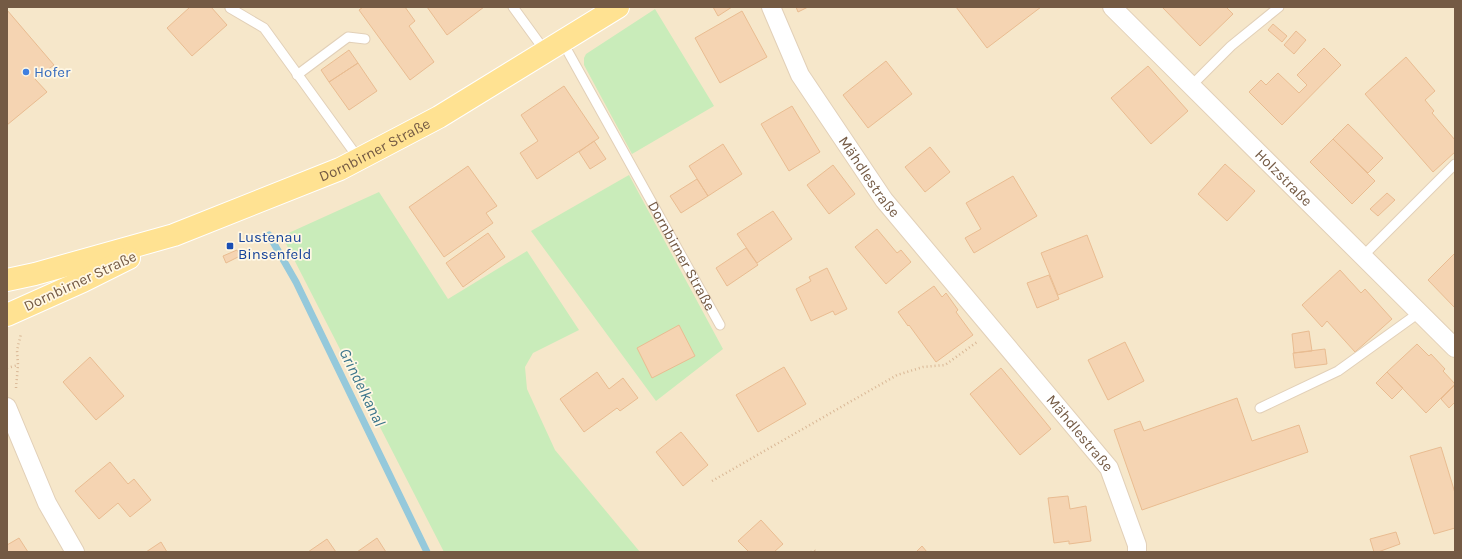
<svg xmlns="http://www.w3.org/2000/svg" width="1462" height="559" viewBox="0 0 1462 559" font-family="Karla,sans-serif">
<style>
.residential{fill:#f6e7ca}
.green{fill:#c9ecba}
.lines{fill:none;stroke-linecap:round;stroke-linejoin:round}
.stream{stroke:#95c9db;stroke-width:7}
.building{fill:#f5d4b2;stroke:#e9bc91}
.service-casing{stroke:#e2d0b8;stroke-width:11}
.minor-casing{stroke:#e2d0b8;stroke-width:20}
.primary-casing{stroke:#fff;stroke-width:24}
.path{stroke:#d9b795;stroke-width:2.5;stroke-dasharray:1 3;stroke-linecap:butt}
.service{stroke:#fff;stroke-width:9}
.minor{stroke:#fff;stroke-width:18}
.primary{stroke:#ffe292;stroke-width:22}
.shop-dot{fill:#3f7fe0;stroke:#fff7e4;stroke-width:1.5}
.transit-dot{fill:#1a4fb4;stroke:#fff7e4;stroke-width:1.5}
.labels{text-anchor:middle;stroke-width:3.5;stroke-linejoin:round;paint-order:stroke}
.shop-label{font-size:15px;fill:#366cbe;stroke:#fff7e4;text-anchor:start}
.street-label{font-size:15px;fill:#745a44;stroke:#fff7e4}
.transit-label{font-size:15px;fill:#164399;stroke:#fff7e4;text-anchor:start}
.water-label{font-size:16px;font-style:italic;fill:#3c758b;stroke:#fff7e4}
</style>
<rect width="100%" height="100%" fill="#fef4dc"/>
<path class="residential" d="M 7,7 L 1455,7 L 1455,552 L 7,552 Z"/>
<path class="green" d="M 655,9 L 714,106 L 632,154 L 584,65 L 584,58 L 586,54 Z
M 629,175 L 723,349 L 656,401 L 531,231 Z
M 379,192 L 448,299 L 527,251 L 579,330 L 533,353 L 525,367 L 527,389 L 555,450 L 640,552 L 444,552 L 282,236 Z"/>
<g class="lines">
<path class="stream" d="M 269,235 L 296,282 L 427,552"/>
</g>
<path class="building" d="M 190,7 L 211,7 L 227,25 L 192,56 L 167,28 Z
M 363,7 L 405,7 L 415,21 L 409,26 L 434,62 L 410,80 L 359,10 Z
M 427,7 L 484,7 L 447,35 Z
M 713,7 L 732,7 L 718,16 Z
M 796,7 L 808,7 L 798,12 Z
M 956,7 L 1041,7 L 987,48 Z
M 1162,7 L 1226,7 L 1233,14 L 1200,46 Z
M 7,10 L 54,65 L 35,79 L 47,92 L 7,125 Z
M 742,11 L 767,57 L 720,83 L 695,38 Z
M 1273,24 L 1287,36 L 1282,42 L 1268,30 Z
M 1296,31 L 1306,40 L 1294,54 L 1284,45 Z
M 1324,48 L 1341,65 L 1282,125 L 1249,92 L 1261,80 L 1266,85 L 1278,73 L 1299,93 L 1307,85 L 1297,75 Z
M 349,50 L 358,63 L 329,82 L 321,70 Z
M 1406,57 L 1435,91 L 1425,100 L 1434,111 L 1432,113 L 1455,140 L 1455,152 L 1433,172 L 1365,94 Z
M 886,61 L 912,94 L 868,128 L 843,95 Z
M 358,63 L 377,91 L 349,110 L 329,82 Z
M 1148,66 L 1188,111 L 1151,144 L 1111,98 Z
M 564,86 L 599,138 L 537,179 L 520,153 L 538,141 L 521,115 Z
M 792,106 L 820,152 L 789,171 L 761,124 Z
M 1348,124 L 1383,158 L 1368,173 L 1333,139 Z
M 1333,139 L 1375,181 L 1352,204 L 1310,162 Z
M 594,141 L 606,159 L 590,169 L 579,152 Z
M 723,144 L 742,174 L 708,196 L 689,166 Z
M 930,147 L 950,172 L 925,192 L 905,167 Z
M 1225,164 L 1255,191 L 1227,221 L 1198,194 Z
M 833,165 L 855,194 L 829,214 L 807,185 Z
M 468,166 L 497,206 L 486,213 L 493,223 L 444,257 L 409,207 Z
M 1013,176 L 1037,216 L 974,253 L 965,238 L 981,229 L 966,203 Z
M 697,179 L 708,196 L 681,213 L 670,196 Z
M 1387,193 L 1395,200 L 1378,216 L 1370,209 Z
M 773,211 L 792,239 L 757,263 L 737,234 Z
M 877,229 L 897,253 L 901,250 L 911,262 L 886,284 L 855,247 Z
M 488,233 L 505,257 L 463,287 L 446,263 Z
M 1087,235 L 1103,277 L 1058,295 L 1041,253 Z
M 746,248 L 758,265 L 727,286 L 716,268 Z
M 237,250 L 240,256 L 226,263 L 223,256 Z
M 1455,253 L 1455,308 L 1428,280 Z
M 827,268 L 847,309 L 835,315 L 833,311 L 811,321 L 796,289 L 811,281 L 809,277 Z
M 1340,270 L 1361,293 L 1365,289 L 1392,319 L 1355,352 L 1327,321 L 1322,327 L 1302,305 Z
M 1049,275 L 1059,299 L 1037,308 L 1027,283 Z
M 934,286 L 942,297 L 946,293 L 958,310 L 956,312 L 973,335 L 936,362 L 909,325 L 908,326 L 898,312 Z
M 679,325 L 695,356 L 652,378 L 637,348 Z
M 1309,331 L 1312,351 L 1294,353 L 1292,334 Z
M 1125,342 L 1144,381 L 1108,400 L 1088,360 Z
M 1417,344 L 1429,356 L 1431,354 L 1445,369 L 1443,371 L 1455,384 L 1426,413 L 1387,372 Z
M 1325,349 L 1327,364 L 1295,368 L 1293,353 Z
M 90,357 L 124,396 L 96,420 L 63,382 Z
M 784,367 L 806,404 L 758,432 L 736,395 Z
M 1001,368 L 1051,429 L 1020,455 L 970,394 Z
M 597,372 L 609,389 L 623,378 L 638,398 L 620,411 L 617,408 L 584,432 L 560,399 Z
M 1387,372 L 1403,388 L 1392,399 L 1376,383 Z
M 1455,385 L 1455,402 L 1449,408 L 1441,399 Z
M 1237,398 L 1252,441 L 1299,425 L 1308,452 L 1142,510 L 1114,430 L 1140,421 L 1144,431 Z
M 681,432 L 708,465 L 683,486 L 656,452 Z
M 1441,447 L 1455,493 L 1455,528 L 1434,534 L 1410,456 Z
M 110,462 L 128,484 L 134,479 L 151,500 L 130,517 L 118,503 L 99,519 L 75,491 Z
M 1068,496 L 1070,509 L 1086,506 L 1091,541 L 1069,544 L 1069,541 L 1054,543 L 1048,498 Z
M 761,520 L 783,544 L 774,552 L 749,552 L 738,541 Z
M 1396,532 L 1400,544 L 1378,552 L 1374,552 L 1370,539 Z
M 19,538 L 28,552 L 7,552 L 7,545 Z
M 377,538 L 386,552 L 357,552 Z
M 327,539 L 336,552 L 308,552 Z
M 161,542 L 167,552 L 146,552 Z
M 922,546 L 927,552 L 916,552 Z"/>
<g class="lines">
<g class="service-casing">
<g id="service">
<path d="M 513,7 L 545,51"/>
<path d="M 230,8 L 264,28 L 359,159"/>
<path id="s1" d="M 562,41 L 720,325"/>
<path d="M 297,75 L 348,37 L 365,39"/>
<path d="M 1191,86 L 1231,46 L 1279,7"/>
<path d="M 1363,256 L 1455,164"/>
<path d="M 1260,408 L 1338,371 L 1420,312"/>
</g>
</g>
<g class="minor-casing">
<g id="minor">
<path id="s2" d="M 771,7 L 800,75 L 884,200 L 1109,468 L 1137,545 L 1137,552"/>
<path id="s3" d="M 1112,7 L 1455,348"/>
<path d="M 7,407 L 47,503 L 75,552"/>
</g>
</g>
<g class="primary-casing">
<g id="primary">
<path id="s4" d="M 7,280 L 35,274 L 174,235 L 340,169 L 439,117 L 618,7"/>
<path d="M 7,315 L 83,281 L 129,258"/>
</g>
</g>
<path class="path" d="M 7,368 L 18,365
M 16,388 L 18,365 L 17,350 L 21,334
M 712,481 L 897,375 L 923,367 L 945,365 L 977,342
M 811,552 L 814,550 L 816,552"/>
<use href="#service" class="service"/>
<use href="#minor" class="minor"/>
<use href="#primary" class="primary"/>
</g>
<circle class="shop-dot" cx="26" cy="72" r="4"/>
<rect class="transit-dot" x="226" y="242" width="8" height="8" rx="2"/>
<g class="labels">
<g class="shop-label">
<text x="34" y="77">Hofer</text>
</g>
<g class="street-label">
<text dy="5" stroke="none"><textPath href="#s4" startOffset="391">Dornbirner Straße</textPath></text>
<text dy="5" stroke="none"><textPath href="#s2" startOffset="197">Mähdlestraße</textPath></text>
<text dy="5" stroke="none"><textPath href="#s3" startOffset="242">Holzstraße</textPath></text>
<text dy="5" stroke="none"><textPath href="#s1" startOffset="246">Dornbirner Straße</textPath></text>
<text transform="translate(80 281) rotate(-25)" y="5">Dornbirner Straße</text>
<text dy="5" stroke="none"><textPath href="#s2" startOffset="529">Mähdlestraße</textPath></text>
</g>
<g class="transit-label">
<text x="238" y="242">Lustenau<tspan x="238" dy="17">Binsenfeld</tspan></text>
</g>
<g class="water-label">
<text transform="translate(363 387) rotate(64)" y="6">Grindelkanal</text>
</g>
</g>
<rect width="1462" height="559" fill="none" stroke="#745a44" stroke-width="16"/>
</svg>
